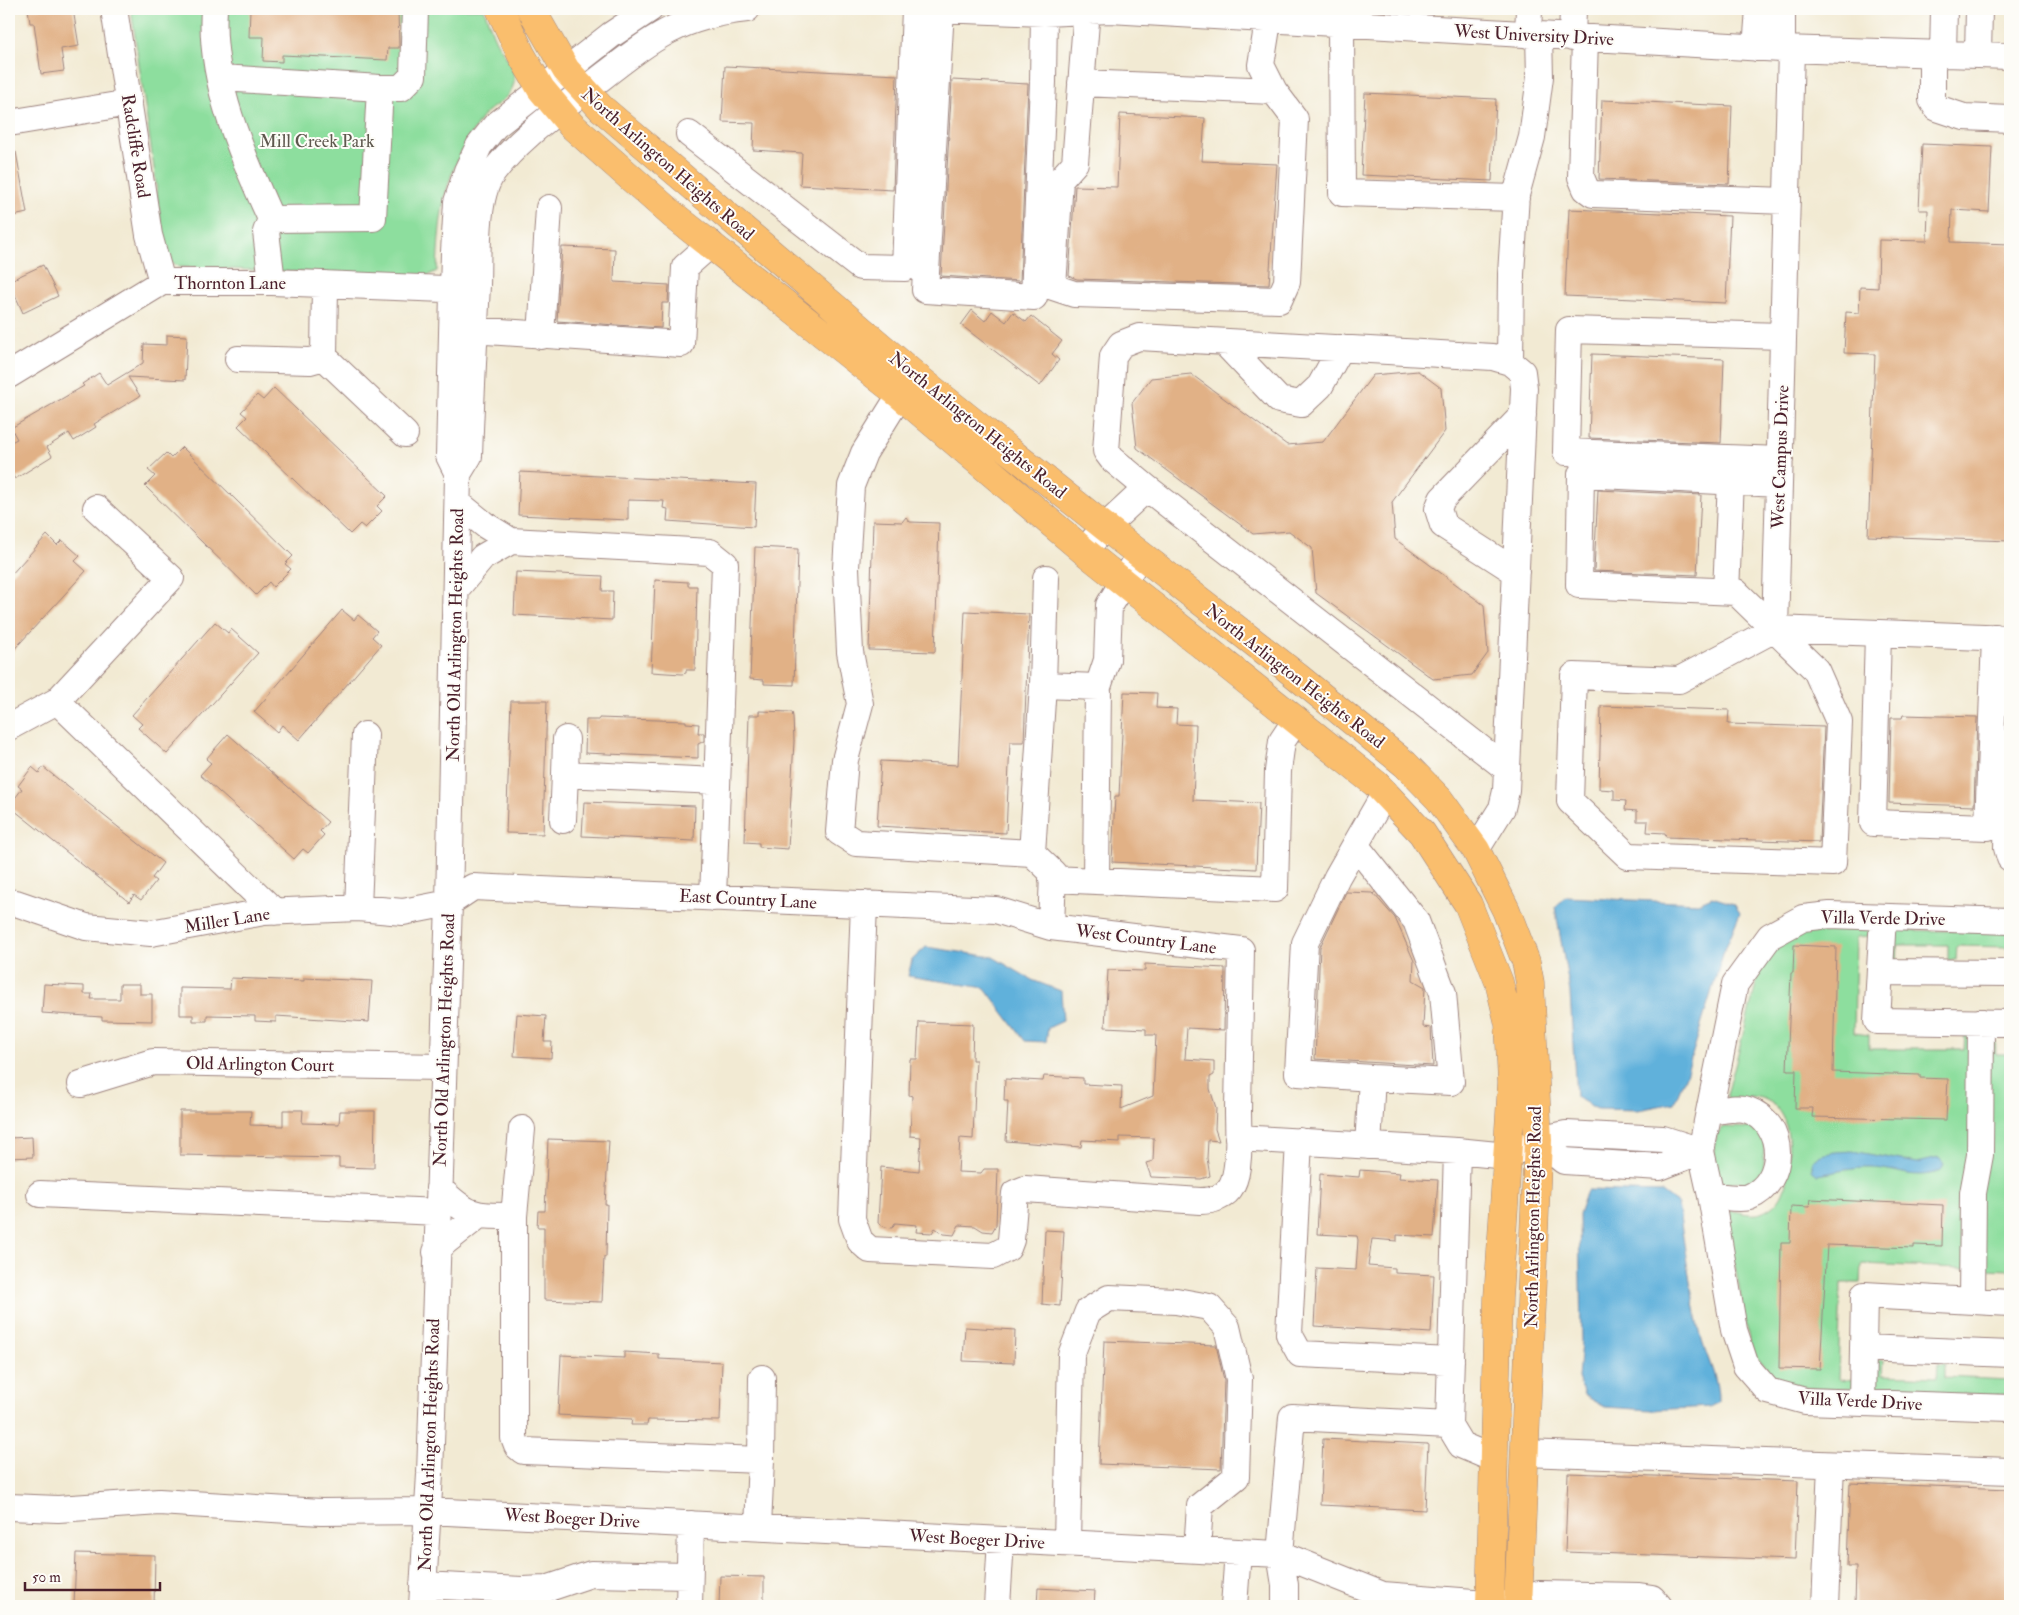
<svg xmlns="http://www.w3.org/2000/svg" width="2019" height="1615" viewBox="0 0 2019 1615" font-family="'IM FELL Double Pica',serif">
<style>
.green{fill:#8dde9e;stroke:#6c7e64}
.water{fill:#60b1db;stroke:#556883}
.building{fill:#e1b186}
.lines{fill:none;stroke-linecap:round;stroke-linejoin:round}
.minor-casing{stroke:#9e847f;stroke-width:28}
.major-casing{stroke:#9e847f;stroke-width:29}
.minor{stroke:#fff;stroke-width:26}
.major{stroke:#fabe6d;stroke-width:28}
.labels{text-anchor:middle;stroke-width:4;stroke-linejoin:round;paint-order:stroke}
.street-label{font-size:18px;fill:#4a1f2b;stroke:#fdfcf7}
.park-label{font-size:18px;fill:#5e584e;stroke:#fdfcf7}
</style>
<rect width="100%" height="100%" fill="#fdfcf7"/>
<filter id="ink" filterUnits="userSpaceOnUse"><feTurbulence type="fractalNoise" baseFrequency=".02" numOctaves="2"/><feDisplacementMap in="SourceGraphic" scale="10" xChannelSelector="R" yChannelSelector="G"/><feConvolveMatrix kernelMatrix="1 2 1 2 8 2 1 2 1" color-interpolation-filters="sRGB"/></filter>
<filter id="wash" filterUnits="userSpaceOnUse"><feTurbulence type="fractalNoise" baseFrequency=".0096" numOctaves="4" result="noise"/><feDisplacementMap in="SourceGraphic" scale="20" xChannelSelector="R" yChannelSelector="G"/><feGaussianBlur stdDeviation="1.12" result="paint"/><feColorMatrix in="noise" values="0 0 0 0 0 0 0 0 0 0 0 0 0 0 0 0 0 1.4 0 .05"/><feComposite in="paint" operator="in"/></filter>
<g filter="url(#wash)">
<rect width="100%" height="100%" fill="#f2ead3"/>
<path class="green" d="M 131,9 L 484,9 C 488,19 491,31 496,41 C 503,54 516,66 514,82 C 511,101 490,105 480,120 C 444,177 440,205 437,271 L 425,277 L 179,267 L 169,261 L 164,249 L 154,168 Z
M 1827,927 L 1831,929 L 1836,927 L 1869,929 L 1869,936 L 1856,937 L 1854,1033 L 1869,1035 L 1869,1049 L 1964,1049 L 1965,1035 L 1995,1035 L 1996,1054 L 2010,1054 L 2010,1270 L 1862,1264 L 1861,1283 L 1841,1283 L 1838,1379 L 1855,1380 L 1852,1389 C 1806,1390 1772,1390 1750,1344 L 1724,1210 C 1736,1210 1749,1217 1761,1213 C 1787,1203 1788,1178 1789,1155 C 1789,1126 1784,1098 1749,1096 L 1748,1100 L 1728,1100 L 1727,1095 L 1761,966 C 1782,933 1790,934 1827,927 Z
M 1894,930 L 2010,932 L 2010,947 L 1957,946 L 1956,960 L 1948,960 L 1948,945 L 1898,945 L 1897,960 L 1892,961 Z
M 1725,1127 L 1756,1128 L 1764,1135 L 1764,1175 L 1757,1183 L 1725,1182 L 1719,1179 C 1716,1165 1707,1134 1725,1127 Z
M 1884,1360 L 1883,1375 L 1937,1377 L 1938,1364 L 1945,1364 L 1945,1377 L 2010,1380 L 2010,1396 L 1877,1391 L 1876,1361 Z"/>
<path class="water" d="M 1566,897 L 1698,903 L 1712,897 L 1734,904 L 1740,913 L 1723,954 L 1686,1075 L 1674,1103 L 1638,1110 L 1597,1109 L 1576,1097 L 1570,992 L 1555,907 Z
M 926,947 L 993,957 L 1032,980 L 1061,991 L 1063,1021 L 1048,1028 L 1046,1042 L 1025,1041 L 985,988 L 908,976 L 912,960 Z
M 1835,1152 L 1852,1151 L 1917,1163 L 1939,1158 L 1944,1164 L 1941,1171 C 1913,1181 1899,1169 1872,1168 C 1854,1167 1834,1173 1817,1175 L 1812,1169 L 1812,1161 L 1821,1155 Z
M 1587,1190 L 1662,1192 L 1678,1204 C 1685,1250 1691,1295 1702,1340 C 1708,1361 1719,1380 1718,1402 L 1710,1407 L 1651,1410 L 1605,1407 L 1584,1395 L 1578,1379 L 1581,1341 L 1579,1214 Z"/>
<g id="blocks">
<path class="building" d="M 28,9 L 73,9 L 79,46 L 61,49 L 64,71 L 41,74 L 34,23 L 30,23 Z
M 250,9 L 398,9 L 399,48 L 388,48 L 387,60 L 282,55 L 282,62 L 263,61 L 264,37 L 249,37 Z
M 725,66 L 897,75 L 893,190 L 800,185 L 802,153 L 753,150 L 754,123 L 722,122 Z
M 952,80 L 1028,84 L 1020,281 L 941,276 Z
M 1365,93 L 1496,99 L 1492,181 L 1361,175 Z
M 1602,100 L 1732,106 L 1729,184 L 1599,179 Z
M 1120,114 L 1205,118 L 1202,161 L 1277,164 L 1269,285 L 1077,279 L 1069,276 L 1075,186 L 1117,187 Z
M 1922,144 L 1992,147 L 1989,212 L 1952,210 L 1951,242 L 2010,244 L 2010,541 L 1868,536 L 1875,354 L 1844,353 L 1846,312 L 1859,313 L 1860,287 L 1878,288 L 1879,240 L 1927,241 L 1928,210 L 1919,210 Z
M 16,152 L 27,213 L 9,217 L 9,153 Z
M 1569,209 L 1730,216 L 1726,303 L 1565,296 Z
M 562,247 L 615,249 L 614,282 L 669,285 L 668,303 L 662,303 L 661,328 L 557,321 Z
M 43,265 L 58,296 L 23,313 L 9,281 Z
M 972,310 L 985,321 L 992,311 L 1006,322 L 1013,312 L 1026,322 L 1031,316 L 1062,341 L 1052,354 L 1059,360 L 1040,386 L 961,325 Z
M 167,335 L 187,336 L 185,380 L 128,377 L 140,396 L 94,424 L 96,427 L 74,441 L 69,433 L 47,447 L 52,456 L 15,479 L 9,469 L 9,443 L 17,439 L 11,428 L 84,386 L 82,384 L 99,373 L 107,385 L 143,363 L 144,344 L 167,345 Z
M 1592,354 L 1724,359 L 1721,443 L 1589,438 Z
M 1418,371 L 1441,388 L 1445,431 L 1392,502 L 1395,539 L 1484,605 L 1488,653 L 1472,675 L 1433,679 L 1316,593 L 1312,548 L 1289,531 L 1253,534 L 1137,448 L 1132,403 L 1151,378 L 1191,374 L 1287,445 L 1323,442 L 1373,375 Z
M 274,388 L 387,496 L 377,506 L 382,511 L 365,528 L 360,524 L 350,534 L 238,426 L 247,417 L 241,412 L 257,395 L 263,400 Z
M 182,447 L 293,556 L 285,564 L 291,569 L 273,587 L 269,582 L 256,595 L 145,486 L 155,476 L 148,470 L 166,453 L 171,458 Z
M 520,472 L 756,484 L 754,527 L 667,521 L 668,509 L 663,508 L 664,501 L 628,500 L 628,520 L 518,515 Z
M 1598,490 L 1701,495 L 1697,575 L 1594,571 Z
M 906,517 L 910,522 L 939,523 L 935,652 L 869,650 L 873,521 L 902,522 Z
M 47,535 L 57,545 L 62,540 L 80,556 L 75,561 L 86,571 L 9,655 L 9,577 Z
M 755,547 L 798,549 L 794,685 L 764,684 L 764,680 L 750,679 Z
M 516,572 L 603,576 L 602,591 L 613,591 L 612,620 L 514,615 Z
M 655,580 L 688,582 L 688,586 L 697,586 L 695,670 L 686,670 L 686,673 L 682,674 L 651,672 Z
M 342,610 L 354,620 L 358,615 L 377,631 L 372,637 L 381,645 L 299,740 L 282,725 L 277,732 L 254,712 Z
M 965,611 L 1029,614 L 1024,742 L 1010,742 L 1006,833 L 877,826 L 881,761 L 958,765 Z
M 215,622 L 228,633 L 231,629 L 258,653 L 167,754 L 138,728 L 142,724 L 132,715 Z
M 1124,692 L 1157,693 L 1156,708 L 1177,709 L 1176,724 L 1196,725 L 1193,800 L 1259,803 L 1256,869 L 1112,862 L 1115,796 L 1119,796 Z
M 511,701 L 547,701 L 543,834 L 506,833 Z
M 1601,706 L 1729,710 L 1728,724 L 1824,727 L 1819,842 L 1666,837 L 1665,833 L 1647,832 L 1648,821 L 1637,821 L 1637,811 L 1625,810 L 1626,801 L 1614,800 L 1614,790 L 1599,789 Z
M 759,711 L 792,712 L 793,717 L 794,741 L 788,849 L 759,847 L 759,843 L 745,842 L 749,715 L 759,715 Z
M 1903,715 L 1977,717 L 1974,806 L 1889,803 L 1891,718 L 1902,718 Z
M 599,718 L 686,721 L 686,723 L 699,724 L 698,733 L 704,733 L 704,741 L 698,744 L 698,758 L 585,753 L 586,720 L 599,720 Z
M 228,734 L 328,822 L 320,831 L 324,835 L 308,853 L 303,849 L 294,859 L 200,775 L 211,763 L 206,759 Z
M 32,767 L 39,773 L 43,767 L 163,863 L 152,878 L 156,881 L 141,900 L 134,895 L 129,902 L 9,806 L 22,789 L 18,786 Z
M 584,802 L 695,806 L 694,841 L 582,836 Z
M 1346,892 L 1373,893 L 1395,918 L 1414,961 L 1413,980 L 1425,987 L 1423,1027 L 1431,1028 L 1433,1066 L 1315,1059 L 1320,947 Z
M 1794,945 L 1836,947 L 1833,1072 L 1920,1075 L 1920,1078 L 1948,1079 L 1946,1120 L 1812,1117 L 1813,1108 L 1795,1108 L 1796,1070 L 1787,1070 L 1791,973 L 1793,973 Z
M 1145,964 L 1225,968 L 1224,1030 L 1187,1028 L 1185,1059 L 1214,1061 L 1214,1075 L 1210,1077 L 1210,1089 L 1216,1108 L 1215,1129 L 1219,1141 L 1208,1140 L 1207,1158 L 1210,1176 L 1201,1179 L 1151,1177 L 1146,1163 L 1153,1161 L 1154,1138 L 1120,1137 L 1120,1142 L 1082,1140 L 1081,1147 L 1006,1141 L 1008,1101 L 1004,1101 L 1005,1079 L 1043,1081 L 1044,1076 L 1083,1078 L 1083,1084 L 1122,1086 L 1121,1109 L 1153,1096 L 1156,1035 L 1146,1035 L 1146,1029 L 1105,1027 L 1108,970 L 1145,971 Z
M 231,978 L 304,981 L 304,978 L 372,981 L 369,1022 L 276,1016 L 276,1022 L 255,1021 L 255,1016 L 207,1015 L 207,1021 L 193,1021 L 193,1015 L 180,1015 L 180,988 L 230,989 Z
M 44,984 L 84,986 L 84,994 L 92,994 L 91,999 L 120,999 L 120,984 L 140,984 L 140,994 L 152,994 L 152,1021 L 102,1020 L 102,1017 L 42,1013 Z
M 517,1014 L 546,1016 L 544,1042 L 552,1042 L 551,1058 L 514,1056 Z
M 919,1022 L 973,1024 L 972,1060 L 976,1060 L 973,1139 L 960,1138 L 958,1172 L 981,1173 L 984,1169 L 998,1169 L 996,1225 L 992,1232 L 983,1231 L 975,1226 L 959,1225 L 954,1235 L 944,1234 L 935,1228 L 932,1233 L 916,1232 L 917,1225 L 895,1223 L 892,1228 L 885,1227 L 878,1223 L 881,1167 L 919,1171 L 921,1137 L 910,1136 L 912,1096 L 909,1095 L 910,1059 L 917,1059 Z
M 283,1110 L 303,1110 L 302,1123 L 339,1124 L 340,1111 L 375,1111 L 374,1168 L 339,1167 L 339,1158 L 180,1155 L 180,1111 L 251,1111 L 250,1125 L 283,1126 Z
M 32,1137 L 33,1157 L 9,1158 L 9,1138 Z
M 548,1139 L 609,1141 L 605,1204 L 607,1204 L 606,1257 L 604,1257 L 602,1302 L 544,1300 L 544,1227 L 537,1227 L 538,1211 L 545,1211 Z
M 1360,1170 L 1400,1173 L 1399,1178 L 1438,1180 L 1434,1237 L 1397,1235 L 1397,1241 L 1372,1239 L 1368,1266 L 1395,1268 L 1395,1273 L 1434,1275 L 1431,1333 L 1314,1326 L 1317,1268 L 1356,1270 L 1358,1240 L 1357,1236 L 1317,1234 L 1320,1174 L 1359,1177 Z
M 1810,1199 L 1943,1205 L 1942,1246 L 1914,1245 L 1914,1248 L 1827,1245 L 1820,1369 L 1779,1368 L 1781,1243 L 1790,1243 L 1791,1206 L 1809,1207 Z
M 1045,1230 L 1064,1231 L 1060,1306 L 1042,1304 Z
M 965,1327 L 1015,1330 L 1014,1363 L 963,1361 Z
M 1104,1341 L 1216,1345 L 1224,1380 L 1221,1469 L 1099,1464 Z
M 624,1352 L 659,1354 L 659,1359 L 722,1362 L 720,1421 L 648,1420 L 647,1425 L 631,1425 L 632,1419 L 558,1415 L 561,1355 L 624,1358 Z
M 1323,1439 L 1428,1444 L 1425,1510 L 1320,1505 Z
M 1568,1473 L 1798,1481 L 1795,1560 L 1565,1552 Z
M 1850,1483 L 2010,1489 L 2010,1606 L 1855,1606 L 1856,1566 L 1847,1566 Z
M 76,1553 L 155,1555 L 154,1606 L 74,1606 Z
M 720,1576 L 764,1577 L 764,1606 L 719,1606 Z
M 1038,1588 L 1095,1591 L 1094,1606 L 1037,1606 Z"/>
</g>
</g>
<g filter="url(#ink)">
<use href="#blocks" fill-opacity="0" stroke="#9e847f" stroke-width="1"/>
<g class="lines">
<g class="minor-casing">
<path id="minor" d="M 114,9 L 149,235 L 162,282
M 214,9 C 209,81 242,155 271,219 L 266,232 L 272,282
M 938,9 L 1044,13 L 1110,10 L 1782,49 L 2010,56
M 941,9 L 925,290 L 1034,297 L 1043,82 L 1044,13
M 1087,9 L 1075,163 L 1060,180 L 1053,287 L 1074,294 L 1279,300 L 1287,282 L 1295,119 L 1274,91 L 1261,65 L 1270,9
M 1341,24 L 1342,193 L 1516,198
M 1528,35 L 1529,9
M 1572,38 L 1573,9
M 1585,38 L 1581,177 L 1586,189 L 1593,194 L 1787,201
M 1756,48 L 1759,9
M 1782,49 L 1782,9
M 1791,50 L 1775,629 L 2010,638
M 1932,54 L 1932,100 L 1937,108 L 1964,117 L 2010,119
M 1943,54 L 1944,9
M 1978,55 L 1979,9
M 221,78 L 380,88 L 373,218 L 271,219
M 1081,83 L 1274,91
M 380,88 L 401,88 L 413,76 L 415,9
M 9,123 L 129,103
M 689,134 L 860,267 L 905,268 L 915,9
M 325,284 L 324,357 L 405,434
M 456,329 L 681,344 L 685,267 L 711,244
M 541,336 L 549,208
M 1224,342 L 1279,400 L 1301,404 L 1320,386 L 1341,348
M 238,359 L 310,361 L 324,357
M 1510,362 L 1511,274 L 1516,195 L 1532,137 L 1540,77 L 1539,35
M 9,375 L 162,282 L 272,282 L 469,290
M 900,395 L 864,453 L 851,486 L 846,568 L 850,652 L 860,704 L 845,760 L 839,832 L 856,843 L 1032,853 L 1053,873 L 1051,927
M 1780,460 L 1566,452 L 1569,330 L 1783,336
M 458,474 L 469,456 C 471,399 474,342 477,285 C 478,256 475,198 492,174 C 520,136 560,110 597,81 C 650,40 678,16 747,9
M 1147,488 L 1507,769
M 458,503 L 485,525 L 511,541 L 710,552 L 725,564 L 713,898
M 1084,551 L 1105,527 L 1147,488 L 1112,459 L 1106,451 L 1113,356 L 1121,344 L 1139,337 L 1493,357 L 1510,362 L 1522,372 L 1524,388 L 1506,791 L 1502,808 L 1476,850
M 1516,572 L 1443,525 L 1438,509 L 1442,499 L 1523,415
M 1046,578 L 1043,685 L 1098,687 L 1107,660 L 1109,605 L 1140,555
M 456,589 L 483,557 L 511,541
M 1726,591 L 1731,481
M 1775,629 L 1679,680 L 1574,676 L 1570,801 L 1628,856 L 1833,863 L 1839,722 L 1816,670 L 1736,592 L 1579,585 L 1581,474 L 1779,484
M 1878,633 L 1873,823 L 1988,827 L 1995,637
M 57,701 L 275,912
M 9,727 L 57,701 L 171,578 L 96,508
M 2010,742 L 2007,848 L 2010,858
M 565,774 L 566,739
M 563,820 L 565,774 L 717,781
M 1356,846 L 1416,921 L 1443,993 L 1451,1082 L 1372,1078
M 1032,853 L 1043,685
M 1052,879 L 1275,889 L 1278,771 L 1282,741 L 1296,720
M 1096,881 L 1098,687
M 9,902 L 16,903 L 86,927 L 151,933 L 264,912 L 358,908 L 403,912 L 449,903 L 473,887 L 996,910 L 1051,927 L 1241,950 C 1240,1003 1239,1057 1238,1110 C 1238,1130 1241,1168 1232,1185 C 1226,1197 1212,1201 1200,1201 L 1025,1189 L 1015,1193 L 1011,1240 L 1008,1248 L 993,1256 L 870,1250 L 860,1241 L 852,1219 L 864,904
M 358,908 L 365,735
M 1883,917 L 1877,1021 L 2010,1023
M 2010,921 L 1830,915 L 1803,918 L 1770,936 L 1735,984 L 1701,1151 L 1711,1196 L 1734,1330 L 1746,1366 L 1768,1391 L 1805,1401 L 2010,1408
M 1880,972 L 2010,973
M 81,1084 L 153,1062 L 443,1067
M 1709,1112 C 1720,1111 1738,1106 1748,1110 C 1786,1123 1787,1182 1749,1197 C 1740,1200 1722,1196 1711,1196
M 522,1129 L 514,1216 L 514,1438 L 517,1446 L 523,1451 L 761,1460 L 758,1527
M 1566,1134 L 1663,1139 L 1701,1151 L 1660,1167 L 1564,1161 L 1538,1140 Z
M 1238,1138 L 1457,1151 L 1507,1156 L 1526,1146
M 1299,1141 L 1289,1334 L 1300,1354 L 1451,1361
M 1368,1146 L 1372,1078 L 1298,1073 L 1305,943 L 1337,877 L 1385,793
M 439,1188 C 469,1217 474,1216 514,1216
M 40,1194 L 438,1212
M 436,1252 L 445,1242 L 478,1216
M 1972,1301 L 1973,1193 L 1980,1155 L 1981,1022
M 1863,1348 L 2010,1354
M 1862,1403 L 1864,1295 L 2010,1303
M 1449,1425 L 1457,1151
M 1525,1453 L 2010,1471
M 761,1460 L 762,1378
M 9,1507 L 58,1509 L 159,1502 L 321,1512 L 428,1511 L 1280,1554 L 1383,1595 L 1512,1605
M 1067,1543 L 1071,1355 L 1088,1311 L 1109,1298 L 1176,1301 L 1209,1307 L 1227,1327 L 1239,1379 L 1236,1477 L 1200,1506 L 1197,1550
M 423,1585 L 522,1590 L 546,1589 L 591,1574 L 689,1576
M 1518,1605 L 1539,1594 L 1639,1596 L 1652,1598 L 1659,1606
M 422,1606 L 430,1474 L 449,903 L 458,474 L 449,456 L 454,252 L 457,202 L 467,171 L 479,146 L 495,126 L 611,35 L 650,9
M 689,1606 L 691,1524
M 997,1606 L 1001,1540
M 1234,1606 L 1238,1552
M 1285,1606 L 1285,1585 L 1280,1554 L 1292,1417 L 1449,1425 L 1461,1445 L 1494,1459
M 1825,1606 L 1831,1465"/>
</g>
<g class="major-casing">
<path id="major" d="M 500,9 L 521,54 L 541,89 L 571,125 L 673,215 L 900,395 L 1084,551 L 1376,784 L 1422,833 L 1468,904 L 1499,982 L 1509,1024 L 1512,1083 L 1498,1298 L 1490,1606
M 531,9 L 566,70 L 601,108 L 913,374 L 1105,527 L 1283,665 L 1405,764 L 1439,799 L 1476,850 L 1506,910 L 1526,962 L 1530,983 L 1538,1140 L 1518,1606"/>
</g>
<use href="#minor" class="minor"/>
<use href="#major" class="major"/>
</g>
</g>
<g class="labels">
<g class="street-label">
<text transform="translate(1534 35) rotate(3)" y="6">West University Drive</text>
<text transform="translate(136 146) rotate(81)" y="6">Radcliffe Road</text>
<text transform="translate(668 164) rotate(41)" y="6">North Arlington Heights Road</text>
<text x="230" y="289">Thornton Lane</text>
<text transform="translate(978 425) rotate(39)" y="6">North Arlington Heights Road</text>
<text transform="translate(1780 457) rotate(-88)" y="6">West Campus Drive</text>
<text transform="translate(455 635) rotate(-89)" y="6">North Old Arlington Heights Road</text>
<text transform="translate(1295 676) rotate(38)" y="6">North Arlington Heights Road</text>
<text transform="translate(748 899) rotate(3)" y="6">East Country Lane</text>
<text transform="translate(1883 918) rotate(1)" y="6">Villa Verde Drive</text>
<text transform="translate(227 920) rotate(-9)" y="6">Miller Lane</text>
<text transform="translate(1146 939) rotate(7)" y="6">West Country Lane</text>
<text transform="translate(444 1040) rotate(-88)" y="6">North Old Arlington Heights Road</text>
<text transform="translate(260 1064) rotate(1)" y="6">Old Arlington Court</text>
<text transform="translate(1533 1217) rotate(-89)" y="6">North Arlington Heights Road</text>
<text transform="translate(1860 1401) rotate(3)" y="6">Villa Verde Drive</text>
<text transform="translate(429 1445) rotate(-88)" y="6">North Old Arlington Heights Road</text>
<text transform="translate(572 1518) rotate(3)" y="6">West Boeger Drive</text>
<text transform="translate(977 1539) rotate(3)" y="6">West Boeger Drive</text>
</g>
<g class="park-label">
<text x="317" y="147">Mill Creek Park</text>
</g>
</g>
<rect width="2019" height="1615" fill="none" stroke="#fdfcf7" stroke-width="30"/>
<path d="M25 1582v8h135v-8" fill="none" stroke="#4a1f2b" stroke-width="2.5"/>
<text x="32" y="1582" font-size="15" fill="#4a1f2b" stroke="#fdfcf7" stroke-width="4" paint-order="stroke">50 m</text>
</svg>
